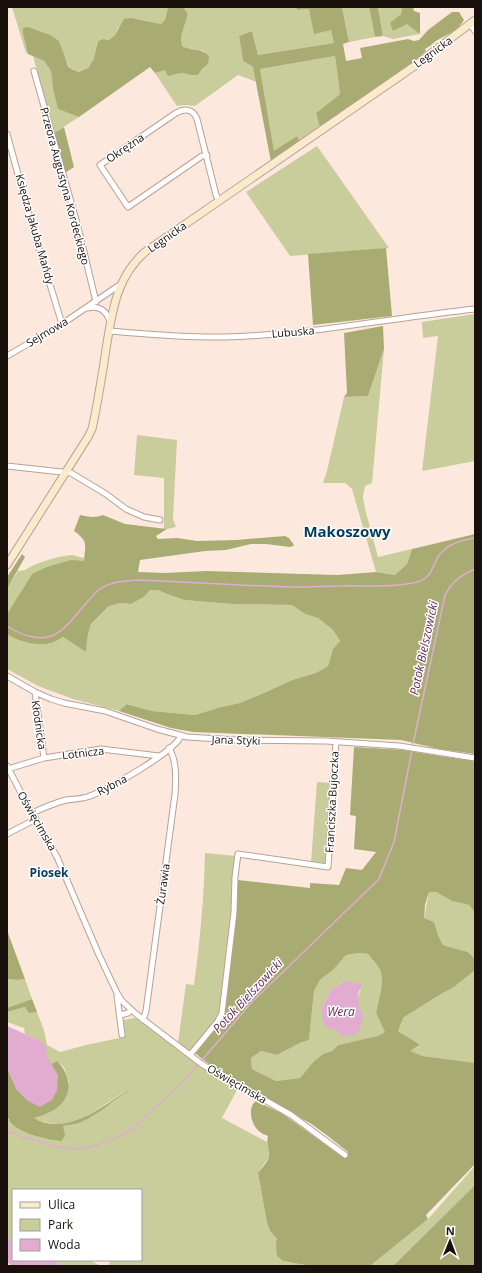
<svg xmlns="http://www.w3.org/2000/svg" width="482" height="1273" viewBox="0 0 482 1273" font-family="'Open Sans',sans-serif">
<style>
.green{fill:#c8cd9b;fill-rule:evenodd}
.forest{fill:#a8ac72;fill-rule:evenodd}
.water{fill:#e1accf}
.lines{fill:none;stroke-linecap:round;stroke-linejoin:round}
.stream{stroke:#e1accf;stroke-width:1.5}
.street-casing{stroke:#baa196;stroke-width:7}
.secondary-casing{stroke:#baa196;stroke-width:9}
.street{stroke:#fff;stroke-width:5}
.secondary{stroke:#fbeacb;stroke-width:7}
.labels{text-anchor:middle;stroke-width:3;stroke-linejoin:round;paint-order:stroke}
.street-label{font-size:11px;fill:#19100c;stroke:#fff}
.water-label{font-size:12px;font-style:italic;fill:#6b2c5a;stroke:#fff}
.neighbourhood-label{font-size:12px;font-weight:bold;fill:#003d5e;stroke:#fff}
.district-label{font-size:15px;font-weight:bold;fill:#003d5e;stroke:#fff}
</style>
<rect width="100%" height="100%" fill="#fde8de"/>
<path class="green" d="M 12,7 L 168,7 L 165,20 L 161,24 L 137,19 L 118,28 L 115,35 L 109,40 L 103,39 L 98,41 C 97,47 97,54 94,59 C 90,69 78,77 70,67 C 64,60 62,49 59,41 L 23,34 L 28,54 L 26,53 Z
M 183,7 L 296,7 L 297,10 L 309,9 L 331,30 L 335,43 L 258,55 L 252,31 L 239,36 L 243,61 L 253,67 L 257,82 L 238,75 L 195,106 L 185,105 L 177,106 L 155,73 L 165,69 L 175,75 L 182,73 L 191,75 L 202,69 L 208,64 L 204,51 L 188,49 L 182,46 L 181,37 L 188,14 Z
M 342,7 L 369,7 L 375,37 L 349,42 Z
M 378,7 L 402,7 L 401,14 L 391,23 L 393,31 L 407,23 L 420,34 L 393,39 L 383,36 Z
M 33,56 L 44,61 L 51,71 L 53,90 L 58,109 L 79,117 L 54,133 Z
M 335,56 L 340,94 L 316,113 L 320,128 L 300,142 L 297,136 L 274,152 L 260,69 Z
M 317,146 L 389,248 L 290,256 L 246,192 Z
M 475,314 L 475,461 L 422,471 L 438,336 L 423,338 L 422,322 Z
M 384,349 L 372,483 L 365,486 L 363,497 L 365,509 L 378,557 L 412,549 L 407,564 L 395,575 L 376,572 L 352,489 L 345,483 L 323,483 L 327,471 L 344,397 L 368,396 Z
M 137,435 L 177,440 L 173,519 L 176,527 L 167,529 L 164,529 L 164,478 L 134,475 Z
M 72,555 L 84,558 L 84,561 L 32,574 L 7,614 L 7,589 L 18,571 C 25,571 28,568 34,565 C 46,560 59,556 72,555 Z
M 150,590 L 158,590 L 167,594 L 184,600 L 232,604 L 292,605 L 305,614 L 318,618 L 333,630 L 340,641 L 333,649 L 328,666 L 316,673 L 292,680 L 264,693 L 240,703 L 221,707 L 195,715 L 152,711 L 128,704 L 119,711 L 73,699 L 38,686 L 7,669 L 7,634 C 18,640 39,647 51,643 C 55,642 59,639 63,637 L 86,652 L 88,634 L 91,624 L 109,606 L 121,603 L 131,604 L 144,597 Z
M 317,782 L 331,783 L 327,862 L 324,865 L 311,863 Z
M 205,853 L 236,856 L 229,941 L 219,1017 L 191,1051 L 189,1051 L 178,1043 L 186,984 L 194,985 C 200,941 204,897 205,853 Z
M 429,892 L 436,892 L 452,901 L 469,905 L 475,913 L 475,959 L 468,952 L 443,945 L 438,935 L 434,922 L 424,918 Z
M 359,953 L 368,954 C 372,959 377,964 380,970 C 385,981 378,1002 376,1013 L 386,1032 L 379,1036 L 338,1045 L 332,1051 L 323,1054 L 314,1061 L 300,1078 L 276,1081 L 252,1069 L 251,1058 L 261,1051 L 277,1055 L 300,1043 L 309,1040 L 314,991 L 320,980 L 334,969 L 346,955 ZM 345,981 L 361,990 C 355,1000 358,1005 363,1015 L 341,1035 L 322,1008 L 330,991 Z
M 475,970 L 475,1063 L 423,1056 L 409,1051 L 420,1046 L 398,1031 L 402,1019 L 441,994 L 454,987 Z
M 7,977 L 8,979 L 17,980 L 25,979 L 32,999 L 7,1008 Z
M 25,1007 L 29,1012 L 37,1012 L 44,1030 L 47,1045 L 60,1052 L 86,1045 L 124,1037 L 122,1021 L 123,1020 L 134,1018 L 138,1019 L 195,1063 L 238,1088 L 222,1118 L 267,1142 L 269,1157 L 258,1173 L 267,1223 L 270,1231 L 277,1239 L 283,1261 L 311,1266 L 108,1266 L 111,1260 L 141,1260 L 141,1190 L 13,1190 L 13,1241 L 7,1239 L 7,1116 L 8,1120 L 63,1126 L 76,1124 L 114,1102 L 127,1090 C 122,1093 117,1097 112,1100 C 86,1117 65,1133 34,1118 L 52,1111 L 69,1082 L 64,1067 L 57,1061 L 51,1064 L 34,1038 L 25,1034 L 24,1028 L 7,1022 L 7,1012 Z
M 475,1166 L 475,1185 L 393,1266 L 370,1266 L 428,1219 Z
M 52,1260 L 89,1260 L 101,1266 L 63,1266 Z"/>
<path class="forest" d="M 168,7 L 183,7 L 188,14 L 181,37 L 182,46 C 193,52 200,47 209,56 L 208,64 L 202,69 L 198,75 L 191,75 L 182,73 L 168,76 L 165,70 L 155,73 L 150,67 L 79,117 L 58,109 L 53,90 L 51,71 L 44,61 L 28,54 L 23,34 L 23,28 L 28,27 L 50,35 L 59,41 L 68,66 L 73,70 L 79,72 L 88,68 L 94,59 L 98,41 L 103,39 L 109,40 L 115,35 L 124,19 L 131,18 L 161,24 L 165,20 Z
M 296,7 L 342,7 L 349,42 L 343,44 L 346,61 L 362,58 L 360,48 L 408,39 L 414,41 L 419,40 L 428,30 L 452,12 L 459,12 L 464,20 C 458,31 446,35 436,41 C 432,44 429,47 425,49 L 426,51 L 415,61 L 320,128 L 316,113 L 340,94 L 335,56 L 260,69 L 274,151 L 297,136 L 300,142 L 271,162 L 253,67 L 243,61 L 239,36 L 252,31 L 258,55 L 334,43 L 331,30 L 314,34 L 309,9 L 297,10 Z
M 369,7 L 378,7 L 383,36 L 375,37 Z
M 402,7 L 413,7 L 414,11 L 420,13 L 420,34 L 407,24 L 393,31 L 390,23 L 401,14 Z
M 64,127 L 74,167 L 65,173 L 54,133 Z
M 386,248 L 392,316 L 313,325 L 308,254 Z
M 383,326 L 384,349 L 368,396 L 344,397 L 347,393 L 344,333 Z
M 80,515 C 88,517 96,518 103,515 L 125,524 L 167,529 L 156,536 L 158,539 L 177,538 L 197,541 L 236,540 L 285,536 L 289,538 L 294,545 L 293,546 L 290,547 L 266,544 L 251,544 L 226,550 L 205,551 L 140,560 L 138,572 L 165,573 L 206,571 L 337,575 L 376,572 L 395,575 L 407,564 L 412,549 L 475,534 L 475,754 L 439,749 L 401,740 L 193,732 L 171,728 L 119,711 L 127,704 L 152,711 L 195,715 L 221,707 L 240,703 L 264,693 L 292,680 L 316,673 L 328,666 L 333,649 L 340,641 L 333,630 L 318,618 L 305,614 L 292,605 L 232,604 L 184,600 L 167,594 L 158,590 L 150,590 L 144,597 L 131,604 L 121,603 L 109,606 L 91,624 L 88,634 L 86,652 L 63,637 C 59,639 55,642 51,643 C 38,647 18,641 7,634 L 7,614 L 32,574 L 47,567 L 71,560 L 84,561 C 85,544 89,542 74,531 Z
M 22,554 L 25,557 L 7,589 L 7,577 Z
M 354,747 L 404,750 L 439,756 L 475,761 L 475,913 L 469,905 L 452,901 L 436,892 L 429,892 L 425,905 L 424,918 L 434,922 L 438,935 L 443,945 L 468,952 L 475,959 L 475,970 L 454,987 L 441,994 L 403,1018 L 398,1031 L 420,1045 L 410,1051 L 423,1056 L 475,1063 L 475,1164 L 426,1215 L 428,1219 L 370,1266 L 311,1266 L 283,1261 L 277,1256 L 276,1244 L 277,1239 L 270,1231 L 267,1223 L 258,1173 C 261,1169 268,1162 269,1156 C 269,1150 266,1143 268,1136 C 265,1135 261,1133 259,1131 C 251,1125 247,1107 256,1101 L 283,1114 L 344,1158 L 348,1152 L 328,1136 L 310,1123 L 278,1107 L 206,1062 L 195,1053 L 223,1020 L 227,998 L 238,880 L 310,888 L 310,883 L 339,885 L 346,868 L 362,870 L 376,852 L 354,849 L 356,816 L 350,815 ZM 359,953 L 368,954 C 372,959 377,964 380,970 C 385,981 378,1002 376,1013 L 385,1032 L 378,1036 L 338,1045 L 332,1051 L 323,1054 L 314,1061 L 300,1078 L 276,1081 L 252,1069 L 251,1058 L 261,1051 L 277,1055 L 300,1043 L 309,1040 L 314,991 L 320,980 L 334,969 L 346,955 Z
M 8,933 L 25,979 L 17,980 L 8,979 L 7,977 Z
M 32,999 L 37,1012 L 29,1013 L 25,1007 L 7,1012 L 7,1008 Z
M 57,1061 C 73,1077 73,1099 52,1111 C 47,1114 40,1116 34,1118 C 66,1137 102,1107 128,1090 L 127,1091 C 115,1101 91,1119 76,1124 C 72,1125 67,1125 63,1126 L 65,1136 L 61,1141 C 46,1139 14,1133 8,1118 C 5,1111 7,1078 7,1068 L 17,1090 L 58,1076 L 51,1064 Z
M 475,1185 L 475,1266 L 393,1266 Z"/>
<path class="water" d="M 345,981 L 361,984 C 361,990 358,991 358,996 C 357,1003 360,1009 363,1015 L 360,1028 L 358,1032 L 353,1035 L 347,1036 L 341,1035 L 337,1031 L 325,1026 L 323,1021 L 322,1008 L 330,991 Z
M 7,1026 L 34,1038 L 46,1045 L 47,1056 L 58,1076 L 57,1090 L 52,1100 L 40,1107 L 28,1101 L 17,1090 L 7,1068 Z
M 7,1239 L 13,1241 L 13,1260 L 52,1260 L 63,1266 L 12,1266 L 7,1262 Z"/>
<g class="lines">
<path class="stream" d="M 7,626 C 19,634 37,641 51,636 C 62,633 74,618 81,609 C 87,603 93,594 100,589 C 112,581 125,581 139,580 C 191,582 244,586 297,587 C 312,587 327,586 343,586 C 366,585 390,588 413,583 C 437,579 430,561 444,550 C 453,542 464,540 475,538
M 413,744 L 445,595 C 453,581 459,576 475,569
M 7,1131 L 26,1138 L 54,1146 L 74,1149 L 91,1147 L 117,1138 L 133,1128 L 183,1082 L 252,1002 L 379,879 L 394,842 L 412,750"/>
<g class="street-casing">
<path id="street" d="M 470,24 L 475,31
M 34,71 L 78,227 L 96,302
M 7,134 L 31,222 L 62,324
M 207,155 L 202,156 L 128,207 L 100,165 L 176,113 C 185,108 193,109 197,119 L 216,195 L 219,201
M 88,308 C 99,305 107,311 110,322
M 109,331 C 147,334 186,338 224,337 C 309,335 391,318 475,309
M 7,356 L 62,324 L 121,284
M 7,466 L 71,473 L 106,494 L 126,509 L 144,517 L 160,520
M 7,676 L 35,692 L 51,699 L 64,703 L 105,711 L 157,729 L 187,737 L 236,740 L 326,741 L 399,746 L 475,758
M 35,692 L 44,758
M 7,766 L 29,808 L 57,857 L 99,955 L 117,993 L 122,1001 L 136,1014 L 203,1065 L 291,1115 L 345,1155
M 8,769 L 44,758 L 101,749 L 159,756
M 32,813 C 43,808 55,803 66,800 C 73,799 81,799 87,797 C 106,791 174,752 181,736
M 7,834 L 36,819
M 117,996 L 122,1035
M 120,1015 L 128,1013 L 131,1010
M 143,1020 L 146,1011 L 175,794 C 176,780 177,761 169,748
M 190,1055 L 218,1021 L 222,1013 L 234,912 L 235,877 L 238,854 L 328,867 L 336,742"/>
</g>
<g class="secondary-casing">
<path id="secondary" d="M 7,565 L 88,437 L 92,429 L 95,415 C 99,393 103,371 106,349 C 112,313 116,277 145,252 L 413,67 L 475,20"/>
</g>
<use href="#street" class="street"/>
<use href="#secondary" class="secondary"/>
</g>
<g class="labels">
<g class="street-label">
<text transform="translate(433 52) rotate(-36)" y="4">Legnicka</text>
<text transform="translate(125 148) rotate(-34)" y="4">Okrężna</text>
<text transform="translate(65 186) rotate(75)" y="4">Przeora Augustyna Kordeckiego</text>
<text transform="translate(35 229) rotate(74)" y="4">Księdza Jakuba Mańdy</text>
<text transform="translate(167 237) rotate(-35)" y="4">Legnicka</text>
<text transform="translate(47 332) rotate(-31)" y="4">Sejmowa</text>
<text transform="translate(293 332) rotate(-5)" y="4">Lubuska</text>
<text transform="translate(39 725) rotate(82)" y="4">Kłodnicka</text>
<text transform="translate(236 740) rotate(2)" y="4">Jana Styki</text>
<text transform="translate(83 753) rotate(-7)" y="4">Lotnicza</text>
<text transform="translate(112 785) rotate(-27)" y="4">Rybna</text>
<text transform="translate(332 802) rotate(-87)" y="4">Franciszka Bujoczka</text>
<text transform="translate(37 821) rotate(60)" y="4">Oświęcimska</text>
<text transform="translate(163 884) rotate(-82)" y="4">Żurawia</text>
<text transform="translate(237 1084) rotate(30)" y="4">Oświęcimska</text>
</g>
<g class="water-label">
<text transform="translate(424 648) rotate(-78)" y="4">Potok Bielszowicki</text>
<text transform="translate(248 996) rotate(-47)" y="4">Potok Bielszowicki</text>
<text x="341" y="1016">Wera</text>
</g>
<g class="neighbourhood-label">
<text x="49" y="877">Piosek</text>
</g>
<g class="district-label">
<text x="347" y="537">Makoszowy</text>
</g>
</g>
<rect width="482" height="1273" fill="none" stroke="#19100c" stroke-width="16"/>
<rect x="12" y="1189" width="130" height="72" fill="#ffffff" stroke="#a39f9e"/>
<rect x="20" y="1202" width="20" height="6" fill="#fbeacb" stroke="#a39f9e"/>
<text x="48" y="1209" font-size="12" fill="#19100c">Ulica</text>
<rect x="20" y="1219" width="20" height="12" fill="#c8cd9b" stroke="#a39f9e"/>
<text x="48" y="1229" font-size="12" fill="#19100c">Park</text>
<rect x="20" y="1239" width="20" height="12" fill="#e1accf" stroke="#a39f9e"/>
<text x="48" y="1249" font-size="12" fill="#19100c">Woda</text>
<g transform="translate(450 1241) rotate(1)" stroke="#ffffff" stroke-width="3" paint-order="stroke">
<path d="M0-3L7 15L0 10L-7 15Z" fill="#19100c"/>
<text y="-6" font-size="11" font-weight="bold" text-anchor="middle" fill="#19100c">N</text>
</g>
</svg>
